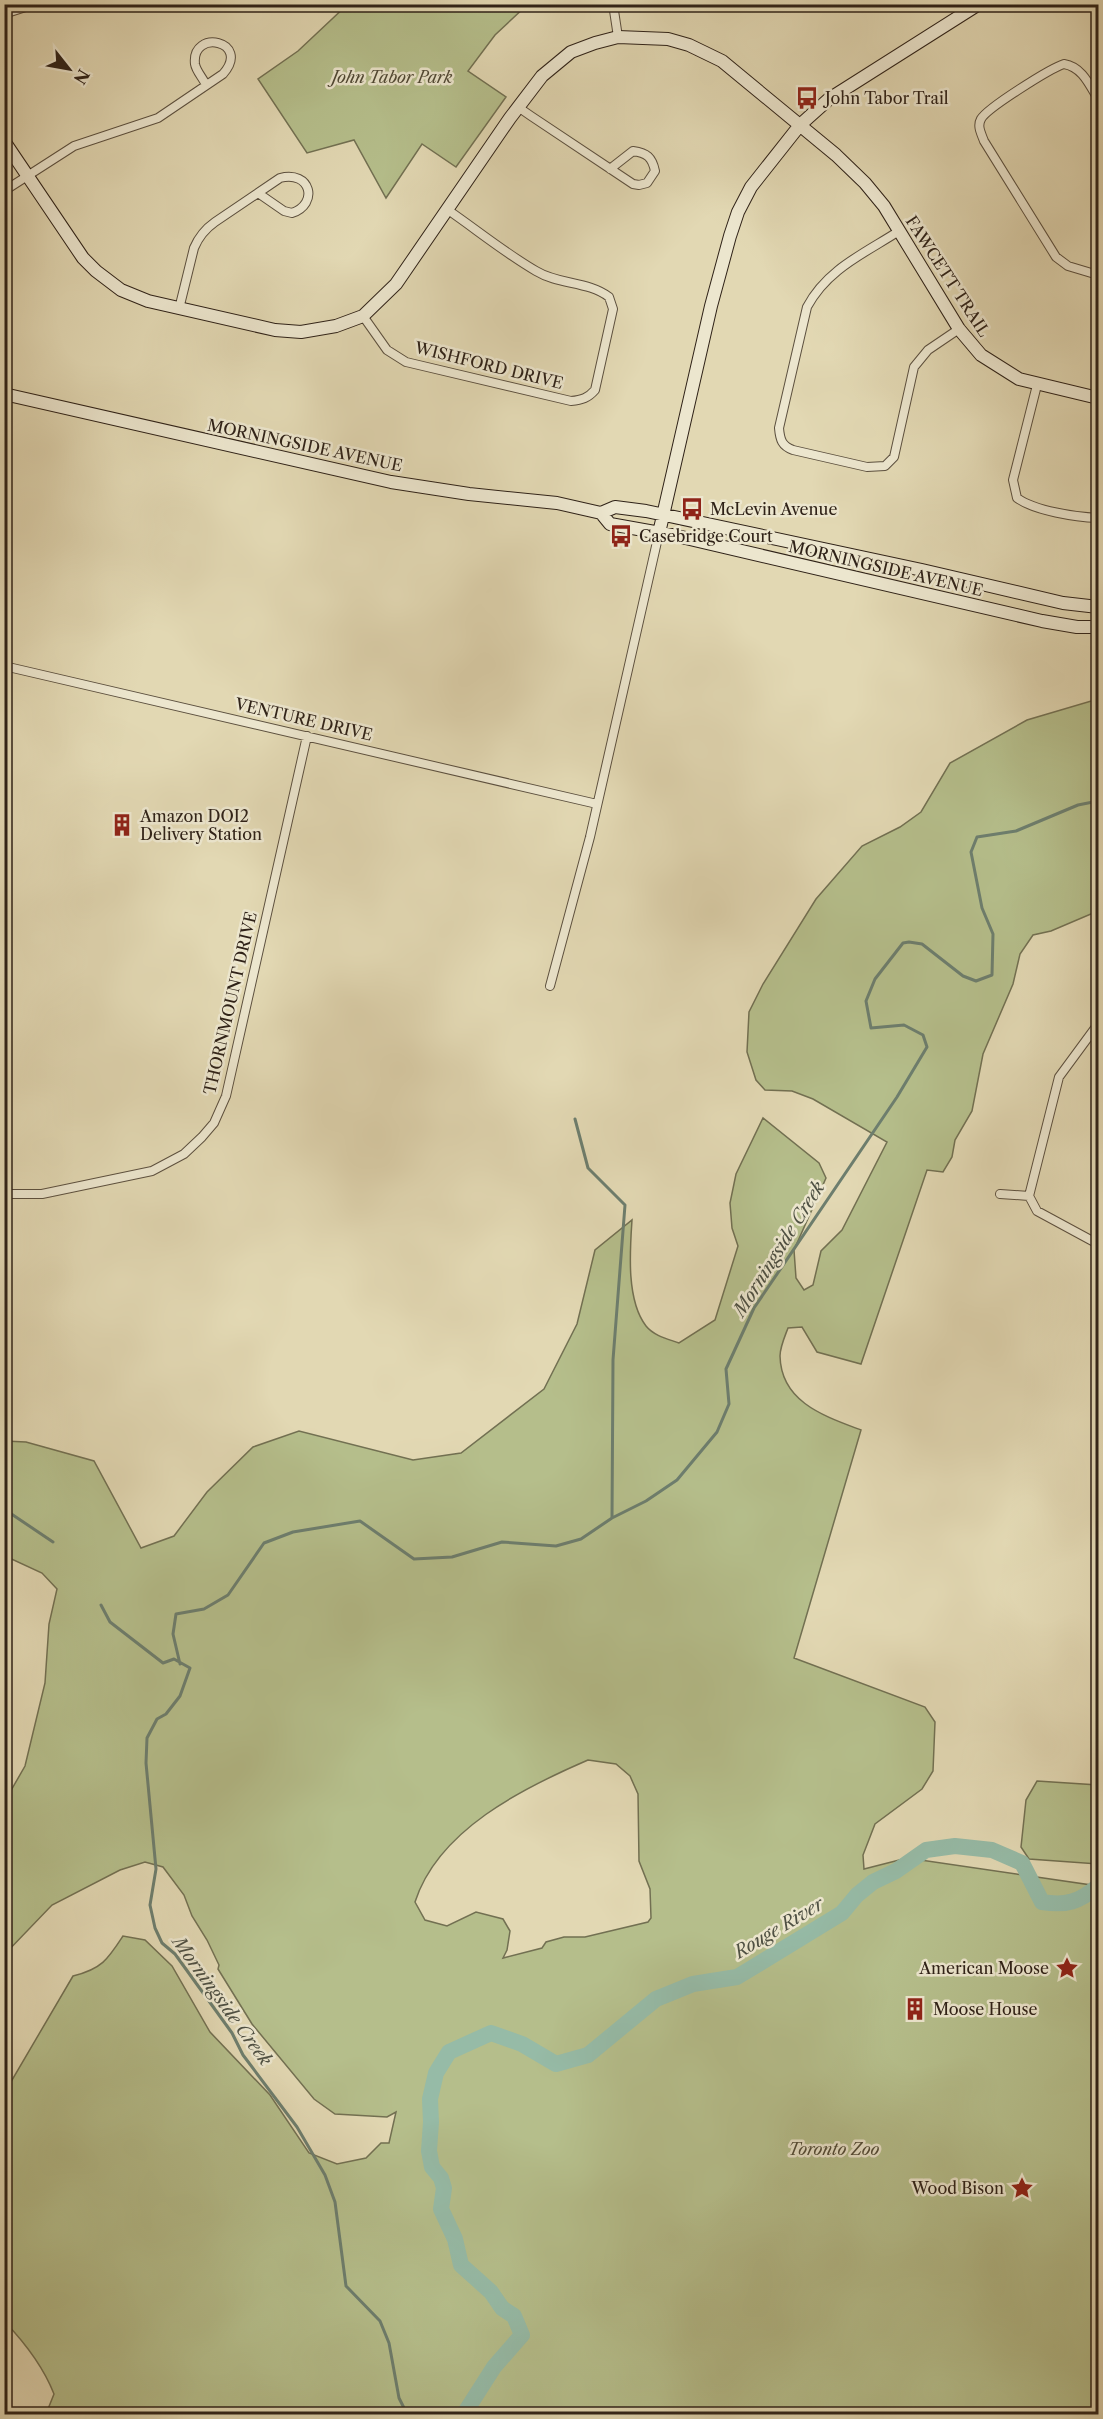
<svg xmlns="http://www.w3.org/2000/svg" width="1103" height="2419" viewBox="0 0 1103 2419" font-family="'Libre Caslon Text',serif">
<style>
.green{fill:#b5be8b;stroke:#727052;stroke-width:1.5;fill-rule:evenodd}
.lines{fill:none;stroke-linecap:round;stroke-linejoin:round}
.stream{stroke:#6d7e6e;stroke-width:3}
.river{stroke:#96bba7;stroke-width:16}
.street-casing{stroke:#5c503f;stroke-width:10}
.secondary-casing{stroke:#2f2218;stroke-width:14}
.street{stroke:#ece6ce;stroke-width:8}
.secondary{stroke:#ece6ce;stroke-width:12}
.labels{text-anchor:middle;stroke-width:5;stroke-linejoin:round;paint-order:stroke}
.park-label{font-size:16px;font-style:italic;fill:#504935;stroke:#ece6ce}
.poi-label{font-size:16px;fill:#2f2218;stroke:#ece6ce;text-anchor:start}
.street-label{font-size:16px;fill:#2f2218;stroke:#ece6ce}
.water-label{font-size:18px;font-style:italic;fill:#4e5043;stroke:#ece6ce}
</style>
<rect width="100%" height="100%" fill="#e2d8b3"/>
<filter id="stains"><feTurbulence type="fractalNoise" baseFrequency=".00333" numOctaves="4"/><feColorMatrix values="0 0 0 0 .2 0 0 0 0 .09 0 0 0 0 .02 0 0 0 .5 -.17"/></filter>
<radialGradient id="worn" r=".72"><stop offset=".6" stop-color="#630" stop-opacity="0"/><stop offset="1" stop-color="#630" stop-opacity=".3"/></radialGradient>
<path class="green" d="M 348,4 L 527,5 L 495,35 L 468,71 L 506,97 L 456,167 L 422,144 L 386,198 L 354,140 L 307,153 L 258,79 L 298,51 Z
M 1098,699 L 1098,911 L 1051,931 L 1033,935 L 1020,954 L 1013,984 L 983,1054 L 972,1111 L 955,1140 L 952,1157 L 943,1172 L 927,1170 L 861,1364 L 817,1352 L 802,1327 L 788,1328 C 785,1336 780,1347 780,1356 C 781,1402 824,1416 861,1430 L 794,1658 L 925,1707 L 935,1722 L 933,1771 L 922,1789 L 875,1824 L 863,1855 L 864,1869 L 907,1858 L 1098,1886 L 1098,2414 L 46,2414 L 54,2394 C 43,2366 26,2344 5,2322 L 5,2092 L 73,1976 C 102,1969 108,1959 123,1936 L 145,1940 L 172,1966 L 210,2032 L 270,2095 L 309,2153 L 337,2164 L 366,2158 L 381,2143 L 389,2143 L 396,2112 L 387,2117 L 335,2114 L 314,2099 L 252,2024 L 218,1969 L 219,1965 L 207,1940 L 192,1916 L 184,1895 L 163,1867 L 145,1862 L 120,1870 L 52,1905 L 5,1954 L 5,1801 L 25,1766 L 45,1683 L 49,1624 L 57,1589 L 42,1573 L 5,1556 L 5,1441 L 26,1442 L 94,1461 L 141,1548 L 174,1536 L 207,1492 L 253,1447 L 299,1431 L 413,1460 L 461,1453 L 544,1389 L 577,1324 L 595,1250 L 632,1220 C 630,1250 626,1300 646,1326 C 654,1336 668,1339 679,1343 L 715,1320 L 738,1246 L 732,1228 L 730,1203 L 736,1174 L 763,1118 L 819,1163 L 826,1178 L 794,1250 L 796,1278 L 804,1290 L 813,1285 L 821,1251 L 842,1230 L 887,1142 L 813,1099 L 792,1091 L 765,1090 L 756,1080 L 747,1052 L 749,1012 L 763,984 L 816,899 L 862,846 L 900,827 L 921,812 L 950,763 L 1027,720 ZM 588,1760 L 616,1764 L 630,1776 L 638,1794 L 639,1861 L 650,1889 L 651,1918 L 648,1922 L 585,1937 L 564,1937 L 546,1942 L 542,1948 L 503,1958 L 507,1950 L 510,1931 L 503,1919 L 476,1912 L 447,1926 L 425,1920 L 415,1902 C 438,1830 523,1788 588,1760 Z
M 1037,1781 L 1098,1785 L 1098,1864 L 1029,1859 L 1021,1847 L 1026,1800 Z"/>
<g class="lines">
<path class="stream" d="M 575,1119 L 588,1168 L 625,1205 L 613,1360 L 612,1518
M 4,1509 L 53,1542
M 101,1605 L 110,1622 L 163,1663 L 174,1659 L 190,1668 L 180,1696 L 166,1714 L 157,1719 L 147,1738 L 146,1763 L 156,1869 L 150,1905 L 155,1928 L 162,1943 L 175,1954 L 232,2033 L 243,2055 L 297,2127 L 325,2175 L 335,2202 L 346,2286 L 380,2321 L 389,2343 L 399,2398 L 407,2414
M 180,1664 L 173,1634 L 176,1614 L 204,1609 L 228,1595 L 264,1543 L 293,1532 L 360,1521 L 414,1559 L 452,1557 L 502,1542 L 556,1546 L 581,1539 L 612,1518 L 646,1501 L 677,1480 L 717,1432 L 729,1404 L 726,1369 L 754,1308 L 897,1097 L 927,1047 L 923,1035 L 904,1025 L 871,1028 L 866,1001 L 875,979 L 903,943 L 909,942 L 922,944 L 963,976 L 976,981 L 992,975 L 993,934 L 982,908 L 971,852 L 977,837 L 1016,831 L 1078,805 L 1098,801"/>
<path class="river" d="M 464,2414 L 494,2367 L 522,2335 L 514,2316 L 502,2308 L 491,2292 L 461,2265 L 455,2239 L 441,2209 L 444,2188 L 441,2178 L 432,2167 L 429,2151 L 431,2122 L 430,2099 L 436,2073 L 449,2052 L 491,2033 L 522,2044 L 556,2064 L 588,2055 L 656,1999 L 693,1984 L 737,1977 L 842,1913 L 857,1895 L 873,1882 L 896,1871 L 926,1850 L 955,1846 L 992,1850 L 1022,1863 L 1042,1902 C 1066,1906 1079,1902 1098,1886"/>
<g class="street-casing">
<path id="street" d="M 613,4 L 618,37
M 4,14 L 35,4
M 1098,99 C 1089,84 1082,67 1064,64 C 1051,68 987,108 981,119 C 977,126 981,133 984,141 L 1056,257 L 1068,266 L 1098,275
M 518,107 L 531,116 L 633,184 L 639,185 L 647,183 L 655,171 C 652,157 647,153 633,151 L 610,169
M 4,191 L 74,146 L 158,118 L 223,74 C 252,41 191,28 195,64 C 196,71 203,78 206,85
M 899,231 C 865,253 827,269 807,307 L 779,428 C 780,440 782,446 793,450 L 867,467 L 885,466 L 894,457 L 914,367 L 928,350 L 959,329
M 179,309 L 194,248 C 199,236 205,229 215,222 L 280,178 C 311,170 319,204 292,213 L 284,211 L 258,193
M 363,316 L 387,350 L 406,362 L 571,401 C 582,400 588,398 595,390 L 613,309 L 609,297 C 588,281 559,285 536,271 C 505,253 477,230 448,210
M 1037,385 L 1013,480 L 1017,498 C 1035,511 1076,517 1098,518
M 4,666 L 597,804
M 550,986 L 590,837 L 659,533
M 1098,1024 L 1059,1077 L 1029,1196 L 1037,1211 L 1098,1244
M 4,1194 L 42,1194 L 152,1171 L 184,1154 L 202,1137 L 214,1123 L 226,1096 L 307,736
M 1000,1194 L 1029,1196"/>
</g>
<g class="secondary-casing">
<path id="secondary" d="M 4,141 L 83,258 L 96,271 L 121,290 L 148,301 L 275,330 L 301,332 L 336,326 L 363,316 L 396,284 L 510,118 L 542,76 L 571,52 L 595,43 L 618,37 L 668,39 L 689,45 L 722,61 L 836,155 L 865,183 L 884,206 L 959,329 L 981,355 L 1019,379 L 1098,398
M 4,394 L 391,482 L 469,494 L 557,503 L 601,513 L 615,507 L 646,511 L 922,570 L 1063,603 L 1098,607
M 601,513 L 610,524 L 677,536 L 1042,621 L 1077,627 L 1098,627
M 659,533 L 711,306 L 730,236 L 738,212 L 751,187 L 800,125 L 829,99 L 979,4"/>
</g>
<use href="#street" class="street"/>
<use href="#secondary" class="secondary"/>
</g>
<defs>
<g id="bus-bare" transform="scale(1.8)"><path d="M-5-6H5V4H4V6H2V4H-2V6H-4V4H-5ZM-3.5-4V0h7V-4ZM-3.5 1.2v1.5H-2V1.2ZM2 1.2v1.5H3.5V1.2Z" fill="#8f2418" stroke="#ece6ce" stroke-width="2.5" paint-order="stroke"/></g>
<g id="building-bare" transform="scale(1.8)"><path d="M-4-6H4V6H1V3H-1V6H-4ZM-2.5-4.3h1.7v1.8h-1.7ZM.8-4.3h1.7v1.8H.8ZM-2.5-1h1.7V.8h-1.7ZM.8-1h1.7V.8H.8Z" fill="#8f2418" stroke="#ece6ce" stroke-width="2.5" paint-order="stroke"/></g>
<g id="sight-bare" transform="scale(1.8)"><path d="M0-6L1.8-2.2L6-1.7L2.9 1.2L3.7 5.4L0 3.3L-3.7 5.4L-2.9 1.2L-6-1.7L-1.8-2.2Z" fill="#8f2418" stroke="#ece6ce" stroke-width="2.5" paint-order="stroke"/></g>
</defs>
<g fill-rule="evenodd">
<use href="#bus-bare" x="807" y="98"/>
<use href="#bus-bare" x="692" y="509"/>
<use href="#bus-bare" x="621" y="536"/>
<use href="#building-bare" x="122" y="825"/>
<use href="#sight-bare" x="1067" y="1968"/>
<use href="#building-bare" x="915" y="2009"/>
<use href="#sight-bare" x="1022" y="2188"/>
</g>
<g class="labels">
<g class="park-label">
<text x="392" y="83">John Tabor Park</text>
<text x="834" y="2155">Toronto Zoo</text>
</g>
<g class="poi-label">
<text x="825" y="104">John Tabor Trail</text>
<text x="710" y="515">McLevin Avenue</text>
<text x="639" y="542">Casebridge Court</text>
<text x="140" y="822">Amazon DOI2<tspan x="140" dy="18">Delivery Station</tspan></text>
<text x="1049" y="1974" text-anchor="end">American Moose</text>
<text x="933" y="2015">Moose House</text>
<text x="1004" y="2194" text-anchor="end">Wood Bison</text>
</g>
<g class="street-label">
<text transform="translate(948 276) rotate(57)" y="6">FAWCETT TRAIL</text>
<text transform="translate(489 365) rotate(14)" y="6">WISHFORD DRIVE</text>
<text transform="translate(305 445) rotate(12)" y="6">MORNINGSIDE AVENUE</text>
<text transform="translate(886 568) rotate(13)" y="6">MORNINGSIDE AVENUE</text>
<text transform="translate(304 719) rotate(13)" y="6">VENTURE DRIVE</text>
<text transform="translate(230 1003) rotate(-77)" y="6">THORNMOUNT DRIVE</text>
</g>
<g class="water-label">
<text transform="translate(779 1249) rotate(-58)" y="6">Morningside Creek</text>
<text transform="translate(779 1928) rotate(-31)" y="6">Rouge River</text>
<text transform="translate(222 2001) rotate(54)" y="6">Morningside Creek</text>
</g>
</g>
<rect width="1103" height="2419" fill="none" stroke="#e2d8b3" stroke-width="24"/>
<rect x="6" y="6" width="1091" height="2407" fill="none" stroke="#2f2218" stroke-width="3"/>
<rect x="12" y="12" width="1079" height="2395" fill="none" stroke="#2f2218" stroke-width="1.5"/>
<g transform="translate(69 69) rotate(121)" stroke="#ece6ce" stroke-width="4.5" paint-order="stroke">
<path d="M0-4.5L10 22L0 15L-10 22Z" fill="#2f2218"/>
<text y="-9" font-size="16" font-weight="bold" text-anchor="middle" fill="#2f2218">N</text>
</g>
<rect width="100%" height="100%" filter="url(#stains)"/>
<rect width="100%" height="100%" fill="url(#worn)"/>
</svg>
